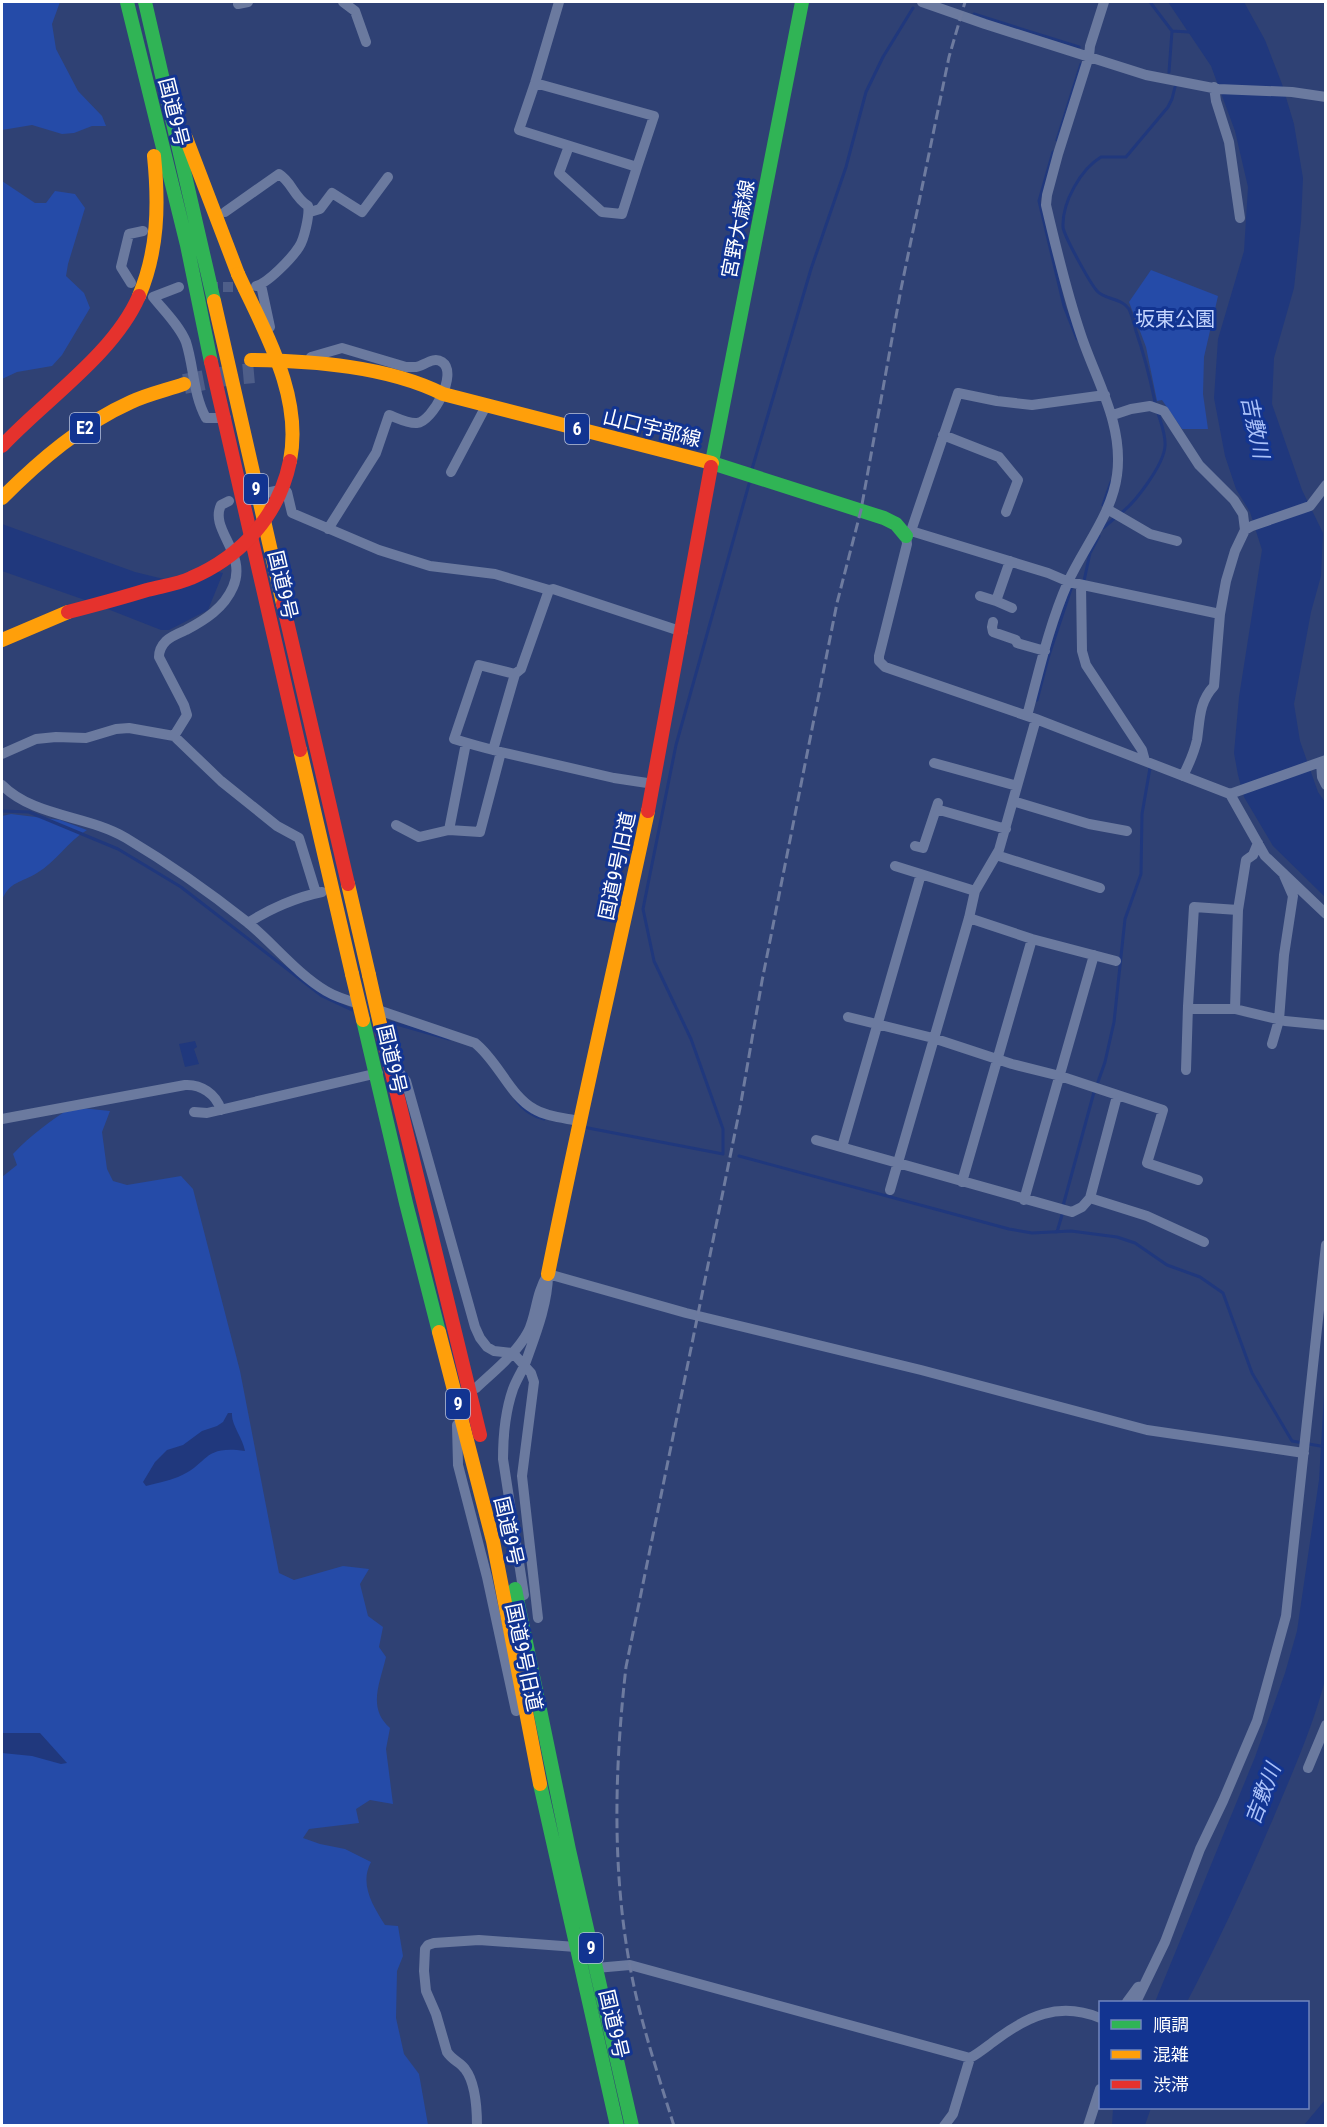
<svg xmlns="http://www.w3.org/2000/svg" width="1327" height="2127" viewBox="0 0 1327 2127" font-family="'Roboto Condensed','Noto Sans JP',sans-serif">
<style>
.green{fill:#254ba8}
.water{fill:#20387d}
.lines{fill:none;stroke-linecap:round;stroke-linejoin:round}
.stream{stroke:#20387d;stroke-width:3}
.street-tunnel{stroke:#4e5e89;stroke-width:10;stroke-dasharray:10 5;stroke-linecap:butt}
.highway-tunnel{stroke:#4e5e89;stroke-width:20;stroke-dasharray:20 10;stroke-linecap:butt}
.street{stroke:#6b7a9f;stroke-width:10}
.fast{stroke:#30b455;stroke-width:14}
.slow{stroke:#ff9f0a;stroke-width:14}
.jam{stroke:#e5322d;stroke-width:14}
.rail{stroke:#6e7b9f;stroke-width:3;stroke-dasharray:10 4.5;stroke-linecap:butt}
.slow-bridge{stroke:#ff9f0a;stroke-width:14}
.jam-bridge{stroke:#e5322d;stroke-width:14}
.labels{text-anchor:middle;stroke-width:6;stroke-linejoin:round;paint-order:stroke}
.shield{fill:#123491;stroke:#b8c2de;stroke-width:1.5}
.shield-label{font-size:18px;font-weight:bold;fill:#fff}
.street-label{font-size:20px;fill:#fff;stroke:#123491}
.park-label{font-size:20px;fill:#c5d5fd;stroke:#123491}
.water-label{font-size:21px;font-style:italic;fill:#aac1f9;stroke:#123491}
</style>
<rect width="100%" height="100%" fill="#2f4174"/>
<path class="green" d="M 2,2 L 60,2 L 52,24 L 56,49 L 78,91 L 102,116 L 106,126 L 92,126 L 74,133 L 62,134 L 32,125 L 2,130 Z
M 2,181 L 35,203 L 46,203 L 55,191 L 75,194 L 85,208 L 68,264 L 66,276 L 84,293 L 90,308 L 62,355 L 52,366 L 17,372 L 2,379 Z
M 1151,270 L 1218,296 L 1204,357 L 1203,394 L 1208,429 L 1182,429 L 1162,400 L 1157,401 L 1146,347 L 1129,302 Z
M 11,814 L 60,820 L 87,830 C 67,842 56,862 37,873 C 21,883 10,881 2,900 L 2,816 Z
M 72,1107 L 110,1111 L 102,1132 L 107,1169 L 113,1181 L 127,1185 L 181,1176 L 193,1189 L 240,1371 L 279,1573 L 294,1580 L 343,1566 L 369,1569 L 360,1584 L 368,1616 L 383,1627 L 379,1647 L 386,1657 C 380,1683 367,1708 390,1728 L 386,1749 L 393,1804 L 370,1800 L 356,1809 L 359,1823 L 309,1829 L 303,1838 L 320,1844 L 345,1849 L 371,1862 C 359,1884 373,1906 385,1925 L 398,1926 L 403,1956 L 397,1971 L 396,2018 L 404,2054 L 419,2074 L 428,2125 L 2,2125 L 2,1177 L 17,1165 L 13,1154 C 31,1135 50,1121 72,1107 Z"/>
<path class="water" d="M 1168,2 L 1244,2 L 1265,40 L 1282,84 L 1294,124 L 1303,178 L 1301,222 L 1294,288 L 1274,358 L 1272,404 L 1302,490 L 1323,533 L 1321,576 L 1311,612 L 1294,704 L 1300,741 L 1318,792 L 1325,802 L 1325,897 L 1273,846 L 1244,797 L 1238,775 L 1234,753 L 1239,697 L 1262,550 L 1250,512 L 1236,489 L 1225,456 L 1214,398 L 1218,339 L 1244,251 L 1248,187 L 1235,131 L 1211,66 Z
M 2,524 L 135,572 L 184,584 L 212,571 L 223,573 L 208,610 L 169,630 L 161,630 L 82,599 L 2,571 Z
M 195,1041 L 197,1047 L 194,1049 L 199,1064 L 185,1067 L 179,1044 Z
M 1325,1378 L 1326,1676 C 1314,1724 1294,1769 1275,1814 C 1248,1878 1219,1941 1187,2002 L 1155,2002 L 1255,1757 L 1285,1673 L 1297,1631 L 1319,1480 Z
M 228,1413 L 232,1413 C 231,1425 243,1438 245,1451 C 201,1445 210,1464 178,1477 C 168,1481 156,1483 146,1486 L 143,1482 L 155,1462 L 167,1450 L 183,1445 L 202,1431 L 217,1426 L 223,1422 Z
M 2,1733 L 40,1733 L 67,1763 L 61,1764 L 32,1756 L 2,1753 Z
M 1325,2100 L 1325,2125 L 1304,2125 Z
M 1113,2108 L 1151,2108 L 1145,2125 L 1112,2126 Z"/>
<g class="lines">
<path class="stream" d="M 1150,2 L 1172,31 L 1189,32
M 974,14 L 1079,47
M 1169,72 L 1172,31
M 1057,140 L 1081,64
M 1053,152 L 1039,201 L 1064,306 L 1077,339
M 1155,402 C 1150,378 1144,354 1136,331 C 1134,324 1132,315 1129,309 C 1122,298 1105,300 1097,291 C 1090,283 1064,236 1063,227 C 1062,202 1081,169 1101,157 L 1126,157 L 1168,107 L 1172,99 L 1175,87
M 752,469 L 811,269 L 846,167 L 866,92 L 883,57 L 913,8
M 1103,505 L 1111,482
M 1121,513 C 1136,502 1164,464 1165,446 C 1166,435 1161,423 1158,413
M 1103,528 L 1116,517
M 1084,581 L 1090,553 L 1099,536
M 1037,700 L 1048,658 L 1071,589
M 2,811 L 29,812 L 118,849 L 181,887 L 322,996 L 352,1010
M 386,1021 L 449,1039
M 1098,1082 L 1105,1062 L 1114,1022 L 1125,919 L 1141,874 L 1142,814 L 1150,768
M 516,1100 C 523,1110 531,1116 544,1119
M 583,1127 L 723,1154 L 723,1129 L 691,1039 L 654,961 L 643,909 L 676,745 L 749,484
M 739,1156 L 1009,1229 L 1032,1233 L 1071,1231 L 1117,1237 L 1135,1243 L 1167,1265 L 1200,1277 L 1223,1293 L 1252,1373 L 1292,1441 L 1326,1447
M 1063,1206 L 1094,1092
M 1057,1232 L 1062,1215"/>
<path class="street-tunnel" d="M 208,287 L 247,287"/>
<path class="highway-tunnel" d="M 184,384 L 231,375 L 254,373"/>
<path class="street" d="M 343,2 L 355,11 L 366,42
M 922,2 L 985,24 L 1146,75 L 1218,89 L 1292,92 L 1326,97
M 238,4 L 248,2
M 535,83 L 654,116 L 637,167 L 519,130 L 535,83 L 559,2
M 1214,87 L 1216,101 L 1229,142 L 1240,218
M 569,146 L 559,173 L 602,212 L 622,214 L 637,167
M 225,212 L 279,174 C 292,182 293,196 308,206 C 310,214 304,240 299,247 C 292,258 268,283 256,286
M 310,212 L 320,209 L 332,193 L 362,212 L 388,177
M 131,283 L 121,267 L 129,234 L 143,231
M 261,285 L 270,327
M 179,287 L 153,297 C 164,311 179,325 186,342 C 194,367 193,394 206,418 L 226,418
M 311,357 L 342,348 L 406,367 C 409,367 412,367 416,367 C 424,366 433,356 442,362 C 459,373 432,422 417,423 C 409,424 397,418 389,415 L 376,453 L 328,529
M 1105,395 L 1032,405 L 997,401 L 958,393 L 911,531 L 906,536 L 907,544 L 879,656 L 879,661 L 885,667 L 1036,719 L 1230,794 L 1326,760
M 1113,415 L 1131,409 L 1150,406 L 1164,411 L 1199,465 L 1234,500 L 1243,514 L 1245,530 L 1235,551 L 1226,581 L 1220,614 L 1214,686 C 1199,702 1200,719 1197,740 C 1194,753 1189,764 1183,776
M 943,435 L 999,457 L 1018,480 L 1006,512
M 451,472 L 486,406
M 266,493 L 280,490 L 287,492 L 292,513 L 379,550 L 430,566 L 495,574 L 549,590 L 553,589 L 683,632
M 1107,509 L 1150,534 L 1177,541
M 1245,530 L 1252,526 L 1310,506 L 1326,485
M 911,531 L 1048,573 L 1069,582 L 1220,614
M 1081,585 L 1082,651 L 1086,665 L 1142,750 L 1145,761
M 980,596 L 996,601 L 1010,561
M 996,601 L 1012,608
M 993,622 L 992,627 L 993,632 L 1016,640 L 1017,643 L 1045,651
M 515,674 L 521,669 L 549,590
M 1027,716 C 1039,671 1049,625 1068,582 C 1084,547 1112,514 1117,475 C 1124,423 1095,379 1080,332 C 1066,290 1056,248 1046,205 L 1047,195 L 1058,154 L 1089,56 L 1090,46 L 1104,2
M 174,736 L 187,715 L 184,705 L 159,657 C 159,651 161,646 166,641 C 171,636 179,633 186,630 C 205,620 224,608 233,587 C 248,553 209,530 221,505 L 229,501
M 493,750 L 515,674 L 479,665 L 454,739 C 470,744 485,748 501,752
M 2,754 L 36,739 L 56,737 L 86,738 L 116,729 L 129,728 L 174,736 L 221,781 L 277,826 L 299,838 L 316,893
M 1321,762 L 1322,777 L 1326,785
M 934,763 L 1017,786
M 2,785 C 34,817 87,815 126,838 C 168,863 208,891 247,922 C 273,943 296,973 326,991 C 336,997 349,1001 360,1004
M 1230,794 L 1265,856 L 1326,914
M 1013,801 L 1089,824 L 1127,831
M 938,803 L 936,809 L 1006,829
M 396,825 L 419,837 L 449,830 L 480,832 L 501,752 L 614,778 L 654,784
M 449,830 L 466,743
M 1258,843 L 1253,855 L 1246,860 L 1238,910 L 1235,1009 L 1285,1021 L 1326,1025
M 915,846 L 923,848 L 936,809
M 996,855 L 1100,888
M 895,866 L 975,891
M 969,918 L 1032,939 L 1116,961
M 248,923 C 269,909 297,897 322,892
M 375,1009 L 475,1043 C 498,1061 510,1096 534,1109 C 547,1117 565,1118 579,1121
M 1188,1009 L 1235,1009
M 848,1017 L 933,1038 L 1012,1064 L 1060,1076 L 1163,1110 L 1147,1163 L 1198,1180
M 1272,1044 L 1279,1020 L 1284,955 L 1293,896 L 1283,873
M 393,1070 L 399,1072 L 406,1081 L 475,1327 L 480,1338 L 487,1347 L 494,1351 L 513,1353 L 531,1373 L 534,1382 L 522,1476 L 538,1618
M 1186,1070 L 1188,1006 L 1194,907 L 1238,910
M 194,1112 L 207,1113 L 378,1073
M 2,1119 L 185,1085 C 201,1084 216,1094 221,1110
M 816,1140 L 1072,1212 L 1082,1207 L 1090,1198 L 1147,1216 L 1204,1242
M 842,1147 L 921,874
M 962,1182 L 1032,939
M 890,1190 L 969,918 L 975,891 L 999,850 L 1036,719
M 1090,1198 L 1117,1096
M 1024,1200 L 1094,955
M 548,1274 L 686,1313 L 921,1370 L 1147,1430 L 1304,1453
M 476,1388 C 494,1371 516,1354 528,1332 C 537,1314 535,1295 548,1274
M 457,1425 L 458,1465 L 487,1577 L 516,1711
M 524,1595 L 503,1459 C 503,1435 505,1412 513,1389 C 516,1381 521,1373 525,1364 C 535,1336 548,1304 548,1274
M 1308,1768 L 1326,1725
M 596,1968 L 630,1965 L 970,2058 C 979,2053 985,2048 993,2042 C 1027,2016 1059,2001 1100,2018
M 1127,2002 L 1138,1987 L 1143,1986
M 1136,2002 L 1165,1942 L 1200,1849 L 1223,1801 L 1257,1721 L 1286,1616 L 1326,1245
M 477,2126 C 477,2109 475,2082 465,2069 C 460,2062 452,2060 447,2052 L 436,2014 L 426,1991 L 424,1971 L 425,1949 L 428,1945 L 434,1943 L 479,1940 L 576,1947
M 944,2126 L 953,2114 L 970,2058
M 1088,2126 L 1100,2089"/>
<path class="fast" d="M 127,2 L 187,245 L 211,362
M 145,2 L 214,301
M 712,463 L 884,518 L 896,524 L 906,536
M 711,467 L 802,2
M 363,1020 L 406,1203 L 439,1332
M 515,1589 L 569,1850 L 632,2126
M 540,1784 L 617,2126"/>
<path class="slow" d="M 186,138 L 238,274
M 139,296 C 158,251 159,205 154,156
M 214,301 L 283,604
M 251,360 C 313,361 387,366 443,394
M 443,394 L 712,463
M 2,498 C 40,460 82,424 131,402 C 148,394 167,390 184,384
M 2,640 L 68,612
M 300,750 L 352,974
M 348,884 L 369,975
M 548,1274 C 579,1119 615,965 648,811
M 439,1332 L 493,1541 L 540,1784"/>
<path class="jam" d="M 211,362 L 300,750
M 2,446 C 45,400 114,354 139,296
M 283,604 L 348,884
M 648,811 L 711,467
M 380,1024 L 480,1435"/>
<path class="rail" d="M 674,2126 C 662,2088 650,2050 640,2012 C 611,1899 613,1781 626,1667 L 740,1108 L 762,981 L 837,603 L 861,510 L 901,289 L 949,57 L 965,2"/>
<path class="slow-bridge" d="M 238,274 C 264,331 303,395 290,461
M 352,974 L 363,1020
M 369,975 L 380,1024"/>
<path class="jam-bridge" d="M 68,612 C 95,605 121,598 147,590 C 162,586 178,584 191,578 C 242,556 279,515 290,461"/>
</g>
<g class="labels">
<g class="shield">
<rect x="70" y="413" width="30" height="30" rx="4.5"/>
<rect x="565" y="414" width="24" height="30" rx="4.5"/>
<rect x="244" y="474" width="24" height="30" rx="4.5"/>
<rect x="446" y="1389" width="24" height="30" rx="4.5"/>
<rect x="579" y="1933" width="24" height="30" rx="4.5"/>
</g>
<g class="shield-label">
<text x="85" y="434">E2</text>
<text x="577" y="435">6</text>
<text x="256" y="495">9</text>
<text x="458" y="1410">9</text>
<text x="591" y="1954">9</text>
</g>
<g class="street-label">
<text transform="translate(174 112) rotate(76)" y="7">国道9号</text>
<text transform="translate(738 229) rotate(-79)" y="7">宮野大歳線</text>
<text transform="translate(652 428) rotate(14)" y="7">山口宇部線</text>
<text transform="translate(283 585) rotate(77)" y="7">国道9号</text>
<text transform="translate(617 866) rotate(-78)" y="7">国道9号旧道</text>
<text transform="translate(392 1059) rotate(77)" y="7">国道9号</text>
<text transform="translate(509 1531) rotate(77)" y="7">国道9号</text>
<text transform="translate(524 1657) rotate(78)" y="7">国道9号旧道</text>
<text transform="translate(614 2024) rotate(77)" y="7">国道9号</text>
</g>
<g class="park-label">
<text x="1175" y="326">坂東公園</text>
</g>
<g class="water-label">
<text transform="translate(1255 427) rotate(78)" y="7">吉敷川</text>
<text transform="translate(1263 1794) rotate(-69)" y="7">吉敷川</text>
</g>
</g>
<rect width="1327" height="2127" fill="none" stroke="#ffffff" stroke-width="6"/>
<rect x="1099" y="2001" width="210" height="108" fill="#123491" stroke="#7185bd" stroke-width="1.5"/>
<rect x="1111" y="2020" width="30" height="9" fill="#30b455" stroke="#7185bd" stroke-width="1.5"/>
<text x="1153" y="2031" font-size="18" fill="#ffffff">順調</text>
<rect x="1111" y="2050" width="30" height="9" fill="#ff9f0a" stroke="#7185bd" stroke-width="1.5"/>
<text x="1153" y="2061" font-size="18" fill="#ffffff">混雑</text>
<rect x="1111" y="2080" width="30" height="9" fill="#e5322d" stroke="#7185bd" stroke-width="1.5"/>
<text x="1153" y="2091" font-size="18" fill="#ffffff">渋滞</text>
</svg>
